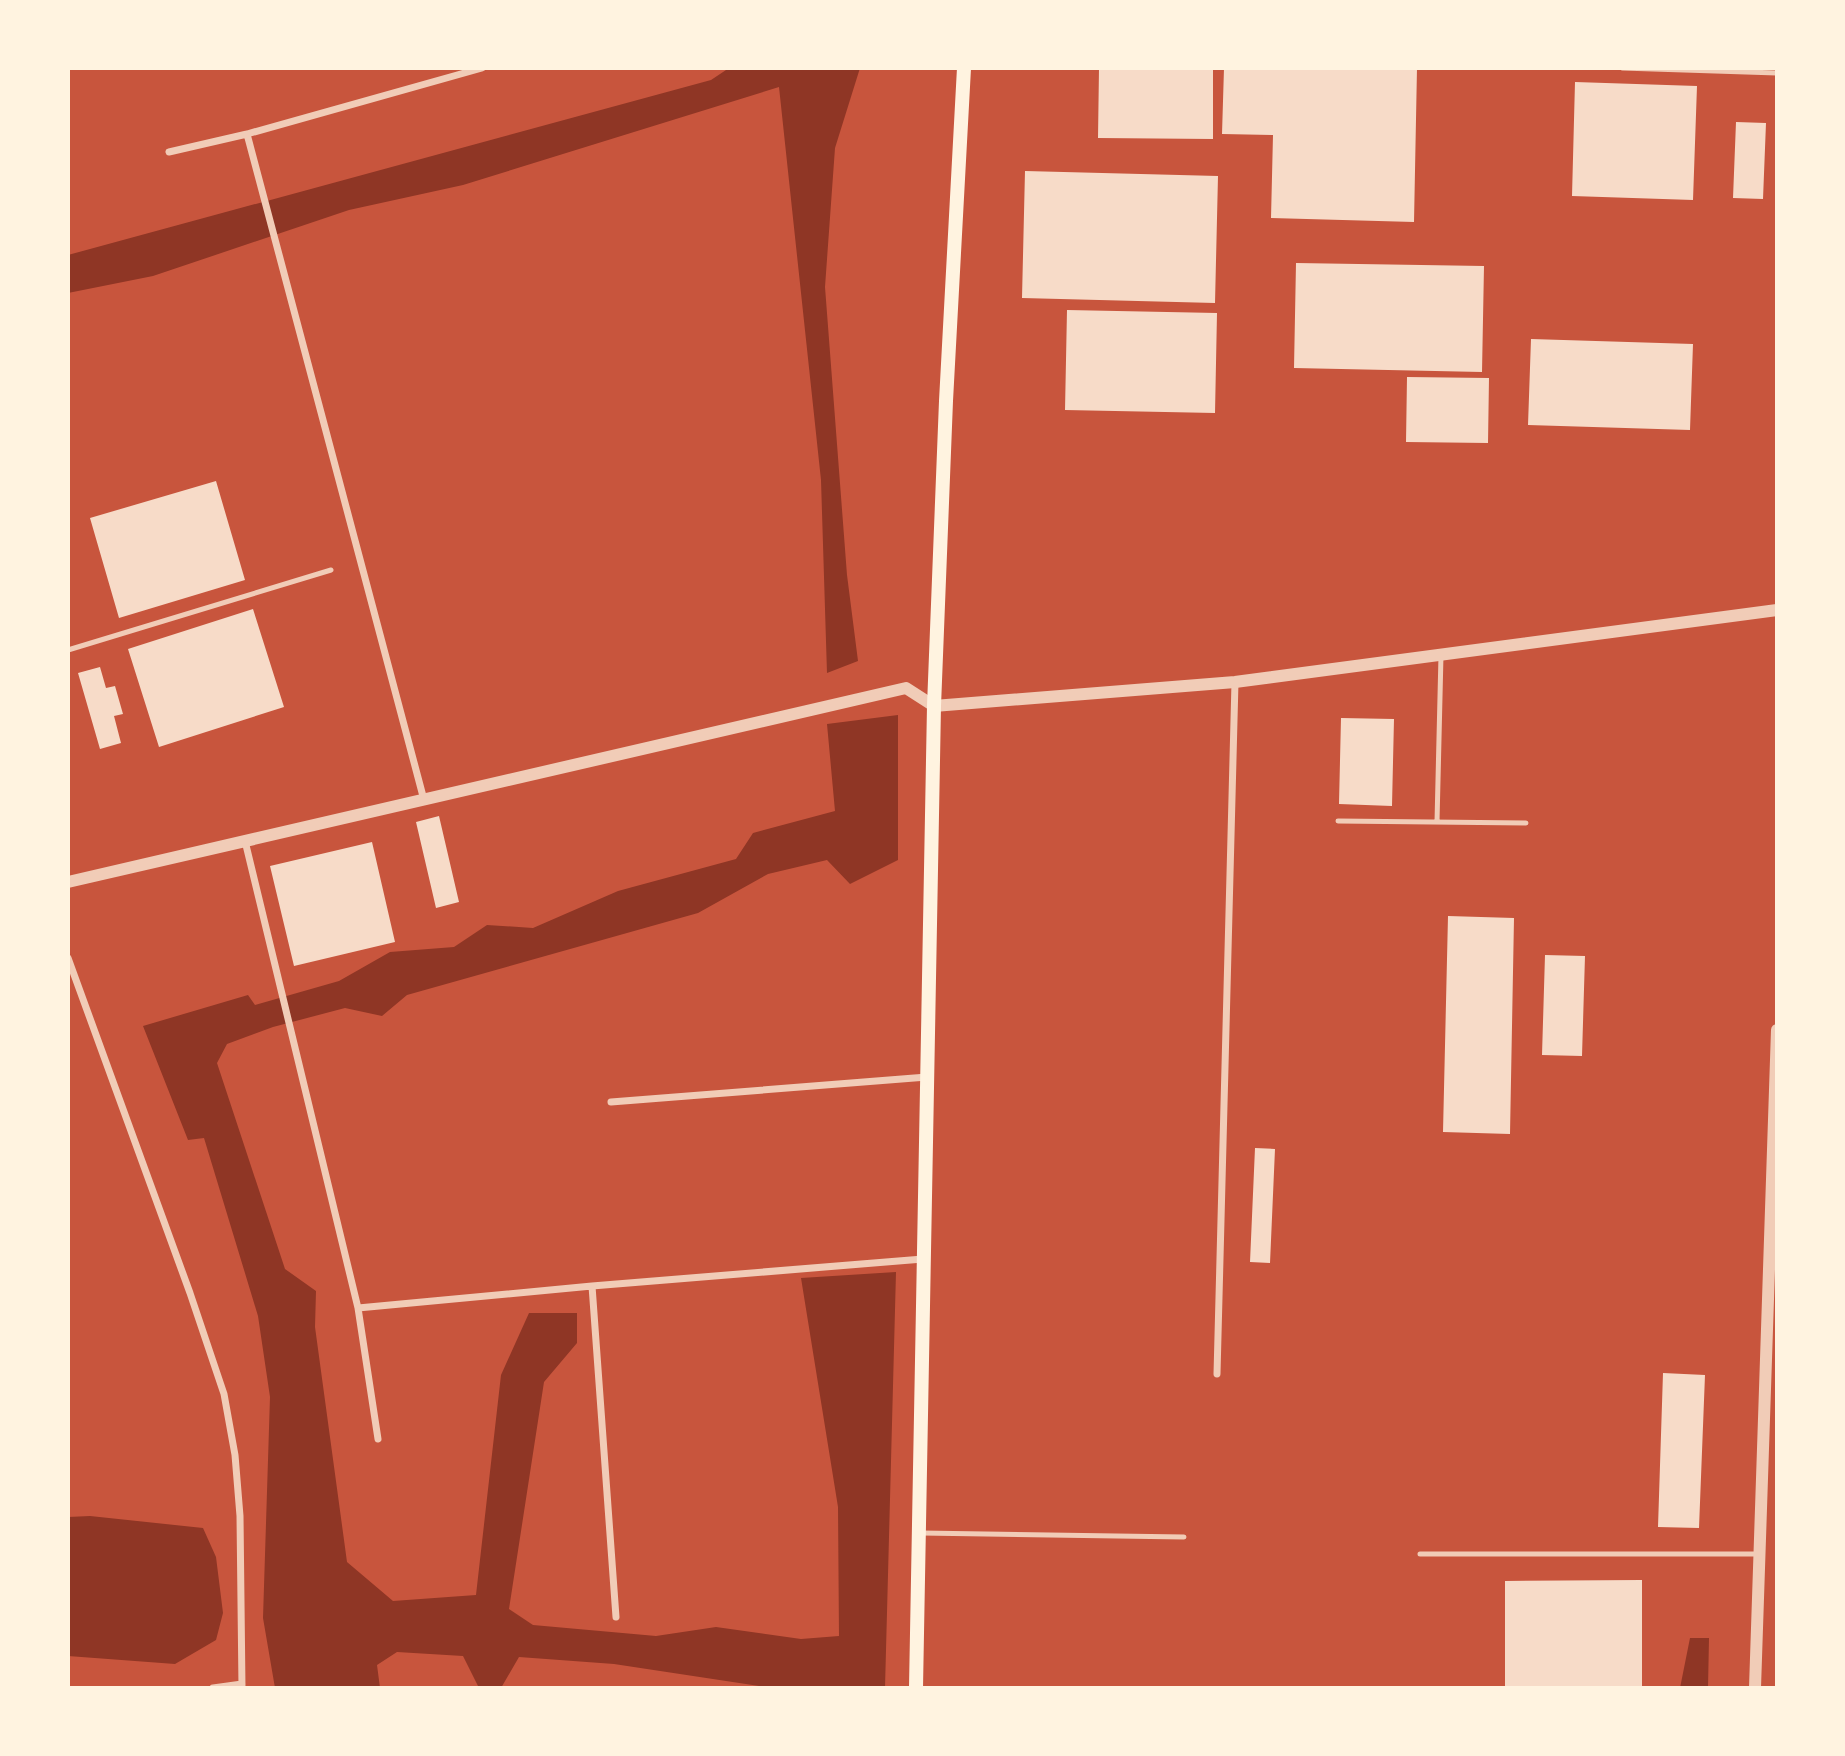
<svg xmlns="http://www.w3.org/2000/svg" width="1845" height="1756" viewBox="0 0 1845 1756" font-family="Merriweather,serif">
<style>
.water{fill:#8f3625}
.building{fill:#f7dbc8}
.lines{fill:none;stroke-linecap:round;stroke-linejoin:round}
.service{stroke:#f1ccb7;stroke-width:5}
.minor{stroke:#f1ccb7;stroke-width:7}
.tertiary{stroke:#f1ccb7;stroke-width:12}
.secondary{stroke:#fff3e0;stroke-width:14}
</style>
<rect width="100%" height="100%" fill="#c8553d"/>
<path class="water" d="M 729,68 L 860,68 L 835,148 L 825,287 L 847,575 L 858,661 L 827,673 L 821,480 L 779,87 L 463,185 L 349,210 L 153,276 L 68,293 L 68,255 L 711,80 Z
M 898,715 L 898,860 L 850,884 L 827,860 L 768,874 L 698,913 L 407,995 L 382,1016 L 345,1008 L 273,1027 L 227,1044 L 217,1063 L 285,1269 L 316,1291 L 315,1327 L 347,1562 L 393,1601 L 476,1595 L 501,1375 L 529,1313 L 577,1313 L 577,1343 L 544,1382 L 509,1609 L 533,1625 L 656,1636 L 716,1627 L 801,1639 L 839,1636 L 838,1507 L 801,1278 L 896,1272 L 885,1688 L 772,1688 L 614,1664 L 519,1657 L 501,1688 L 479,1688 L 463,1656 L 397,1652 L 377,1665 L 380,1688 L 275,1688 L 263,1618 L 270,1397 L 258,1316 L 204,1138 L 188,1140 L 143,1026 L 248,995 L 255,1005 L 339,981 L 390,952 L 454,947 L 487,925 L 533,928 L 618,891 L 736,859 L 753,833 L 835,811 L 827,724 Z
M 90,1516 L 203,1528 L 216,1557 L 223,1613 L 216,1640 L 175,1664 L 68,1656 L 68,1517 Z
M 1690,1638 L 1709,1638 L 1708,1688 L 1680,1688 Z"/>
<path class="building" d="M 1099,68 L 1213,68 L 1213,139 L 1098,138 Z
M 1224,68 L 1417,68 L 1414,222 L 1271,218 L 1273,135 L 1222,134 Z
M 1575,82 L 1697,86 L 1693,200 L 1572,196 Z
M 1736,122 L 1766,123 L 1763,199 L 1733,198 Z
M 1025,171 L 1218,176 L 1215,303 L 1022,298 Z
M 1296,263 L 1484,266 L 1482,372 L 1294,368 Z
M 1067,310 L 1217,313 L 1215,413 L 1065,410 Z
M 1531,339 L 1693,344 L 1690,430 L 1528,425 Z
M 1407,377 L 1489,378 L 1488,443 L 1406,442 Z
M 216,481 L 245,580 L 119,618 L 90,518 Z
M 253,609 L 284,707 L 159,747 L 128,649 Z
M 100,667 L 106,688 L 115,686 L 123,714 L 114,716 L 121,743 L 100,749 L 78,673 Z
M 1341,718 L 1394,719 L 1392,806 L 1339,804 Z
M 439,816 L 459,902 L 436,908 L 416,822 Z
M 372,842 L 395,942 L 294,966 L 270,866 Z
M 1448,916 L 1514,918 L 1510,1134 L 1443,1132 Z
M 1545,955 L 1585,956 L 1582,1056 L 1542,1055 Z
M 1255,1148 L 1275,1149 L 1270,1263 L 1250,1262 Z
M 1663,1373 L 1705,1375 L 1699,1528 L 1658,1527 Z
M 1642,1580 L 1642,1688 L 1505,1688 L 1505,1581 Z"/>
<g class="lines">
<path class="service" d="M 1622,68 L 1777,73
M 68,650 L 331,570
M 1338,821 L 1526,823
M 1437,822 L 1441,655
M 921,1533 L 1184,1537
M 1420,1554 L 1759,1554"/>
<path class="minor" d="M 247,134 L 424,800
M 169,152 L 247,134 L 482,68
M 245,841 L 358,1308 L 378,1439
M 68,958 L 190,1293 L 224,1394 L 235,1455 L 240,1516 L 242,1688
M 611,1102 L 927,1077
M 592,1286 L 616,1617
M 358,1308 L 592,1286 L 923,1259
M 1217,1374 L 1235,682
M 213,1688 L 242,1684"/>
<path class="tertiary" d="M 68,882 L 906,688 L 934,706 L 1235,682 L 1777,610
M 1755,1688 L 1777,1030"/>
<path class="secondary" d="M 916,1688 L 934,706 L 946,401 L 964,68"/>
</g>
<rect width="1845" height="1756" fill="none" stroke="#fff3e0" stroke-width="140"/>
</svg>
